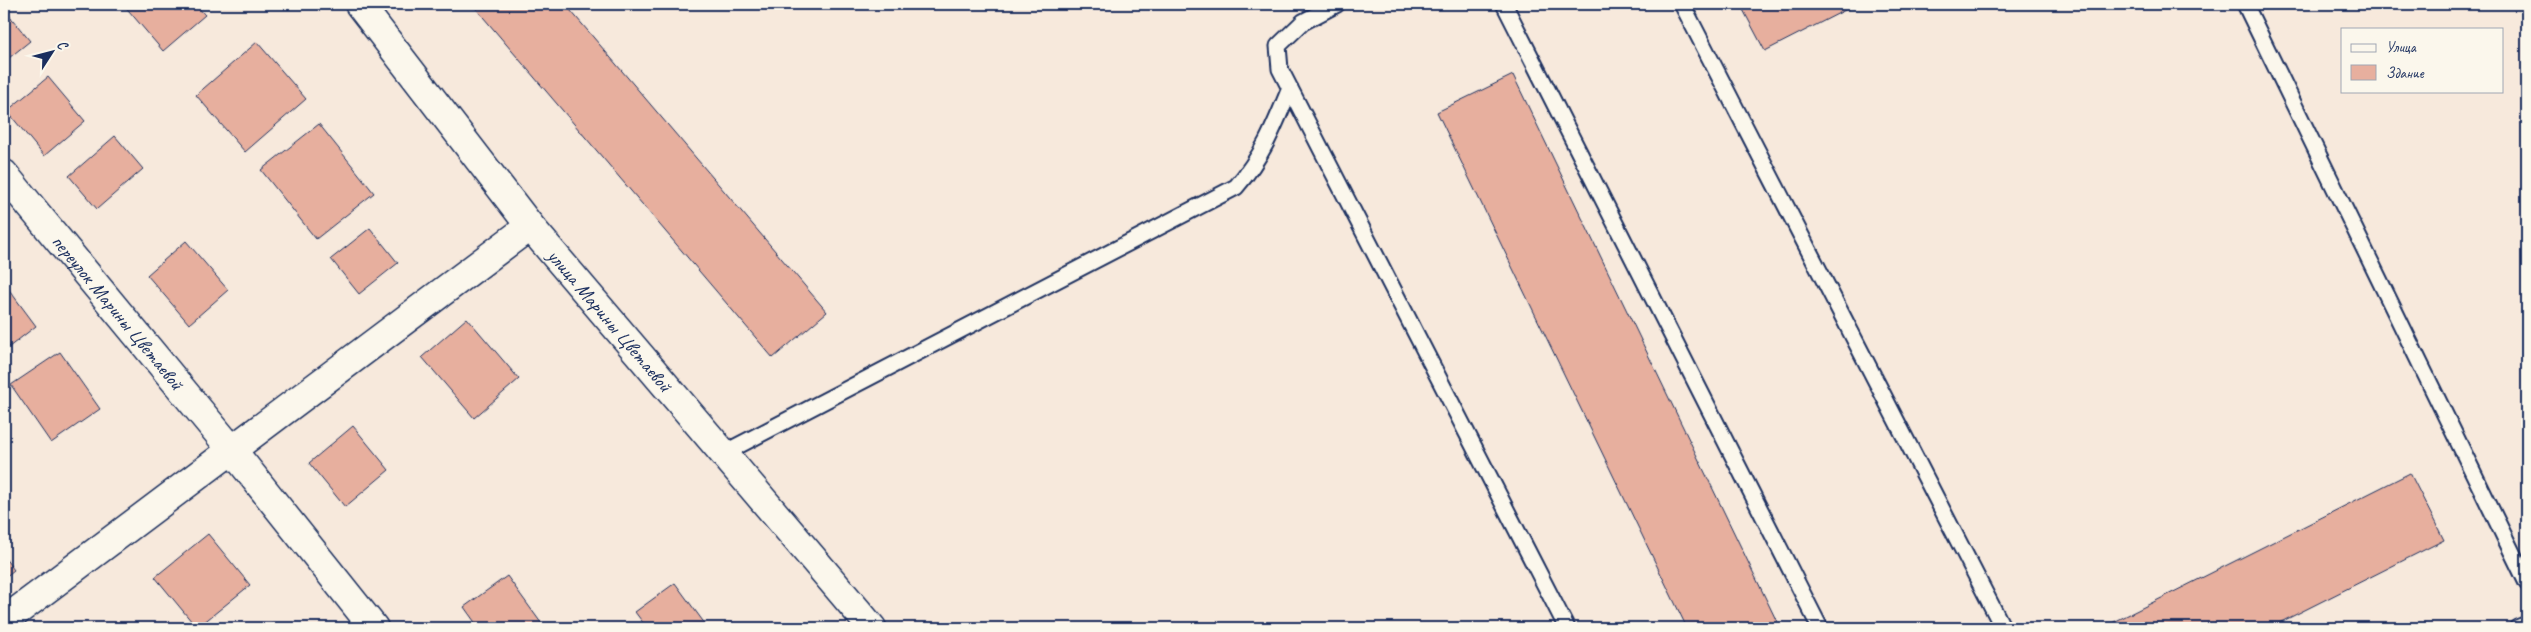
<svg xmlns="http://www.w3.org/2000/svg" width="2531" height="632" viewBox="0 0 2531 632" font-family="Caveat,sans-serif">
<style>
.building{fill:#e7af9e;stroke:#1b2f5e}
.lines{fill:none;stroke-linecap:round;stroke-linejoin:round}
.service-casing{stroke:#1b2f5e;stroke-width:19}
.minor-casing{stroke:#1b2f5e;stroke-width:31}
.service{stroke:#fbf7ec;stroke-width:15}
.minor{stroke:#fbf7ec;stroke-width:28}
.labels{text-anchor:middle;stroke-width:5;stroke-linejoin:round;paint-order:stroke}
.street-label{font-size:20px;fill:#1b2f5e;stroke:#fbf7ec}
</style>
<rect width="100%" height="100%" fill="#f7e9dc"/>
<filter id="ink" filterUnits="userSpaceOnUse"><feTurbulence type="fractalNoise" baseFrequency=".02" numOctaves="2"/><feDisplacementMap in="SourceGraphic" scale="10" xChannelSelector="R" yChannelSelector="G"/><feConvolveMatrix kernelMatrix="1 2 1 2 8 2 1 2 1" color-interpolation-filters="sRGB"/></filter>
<g filter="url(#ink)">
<path class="building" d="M 123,4 L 195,4 L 205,15 L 163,51 Z
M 472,4 L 565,4 L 827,312 L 773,358 Z
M 1740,4 L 1857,4 L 1765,51 Z
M 4,9 L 30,41 L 4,62 Z
M 257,42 L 306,99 L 245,152 L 196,95 Z
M 1513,75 L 1780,628 L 1687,628 L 1437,112 Z
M 48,77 L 85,121 L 44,156 L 7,111 Z
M 319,124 L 374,193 L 316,239 L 261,170 Z
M 115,136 L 143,169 L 97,209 L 69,176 Z
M 370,228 L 398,263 L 359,294 L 331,259 Z
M 186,241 L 228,290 L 189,324 L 147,275 Z
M 4,283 L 36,326 L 4,351 Z
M 467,318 L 519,379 L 474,418 L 422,357 Z
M 60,352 L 100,409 L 51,443 L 11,385 Z
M 353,426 L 389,470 L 345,507 L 309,463 Z
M 2410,473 L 2444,540 L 2269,628 L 2102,628 Z
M 208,534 L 250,585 L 197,628 L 155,577 Z
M 4,557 L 14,570 L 4,578 Z
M 507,576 L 544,627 L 542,628 L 479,628 L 464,607 Z
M 675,583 L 708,628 L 647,628 L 635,612 Z
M 274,622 L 279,628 L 266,628 Z"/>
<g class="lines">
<g class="service-casing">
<path id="service" d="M 1337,4 L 1303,22 L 1278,46 L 1280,69 L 1567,628
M 1504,4 L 1820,628
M 1682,4 L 2003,628
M 2245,4 L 2527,583
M 724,453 L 1236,187 C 1263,156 1275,125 1290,88
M 2517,628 L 2527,624"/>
</g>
<g class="minor-casing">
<g id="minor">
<path id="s1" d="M 359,4 L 530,226 L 872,628"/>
<path id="s2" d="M 4,174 L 232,450 L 374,628"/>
<path d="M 4,621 L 530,226"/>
</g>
</g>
<use href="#service" class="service"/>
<use href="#minor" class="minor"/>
</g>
</g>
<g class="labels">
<g class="street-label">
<text dy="7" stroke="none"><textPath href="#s2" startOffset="179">переулок Марины Цветаевой</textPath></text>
<text dy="7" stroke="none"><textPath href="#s1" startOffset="404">улица Марины Цветаевой</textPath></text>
</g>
</g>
<rect width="2531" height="632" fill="none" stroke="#fbf7ec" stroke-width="20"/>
<rect x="10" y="10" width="2511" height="612" fill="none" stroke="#1b2f5e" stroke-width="2" filter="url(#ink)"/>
<rect x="2341" y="28" width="162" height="65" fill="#fbf7ec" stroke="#a1a7b3"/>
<rect x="2351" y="44" width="25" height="8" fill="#fbf7ec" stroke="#a1a7b3"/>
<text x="2386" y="52" font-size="15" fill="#1b2f5e">Улица</text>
<rect x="2351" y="65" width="25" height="15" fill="#e7af9e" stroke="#a1a7b3"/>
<text x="2386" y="78" font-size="15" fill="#1b2f5e">Здание</text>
<g transform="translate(52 52) rotate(54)" stroke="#fbf7ec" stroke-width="4" paint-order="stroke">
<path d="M0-4L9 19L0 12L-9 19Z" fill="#1b2f5e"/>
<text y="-8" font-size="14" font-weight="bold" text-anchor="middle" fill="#1b2f5e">С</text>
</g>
</svg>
